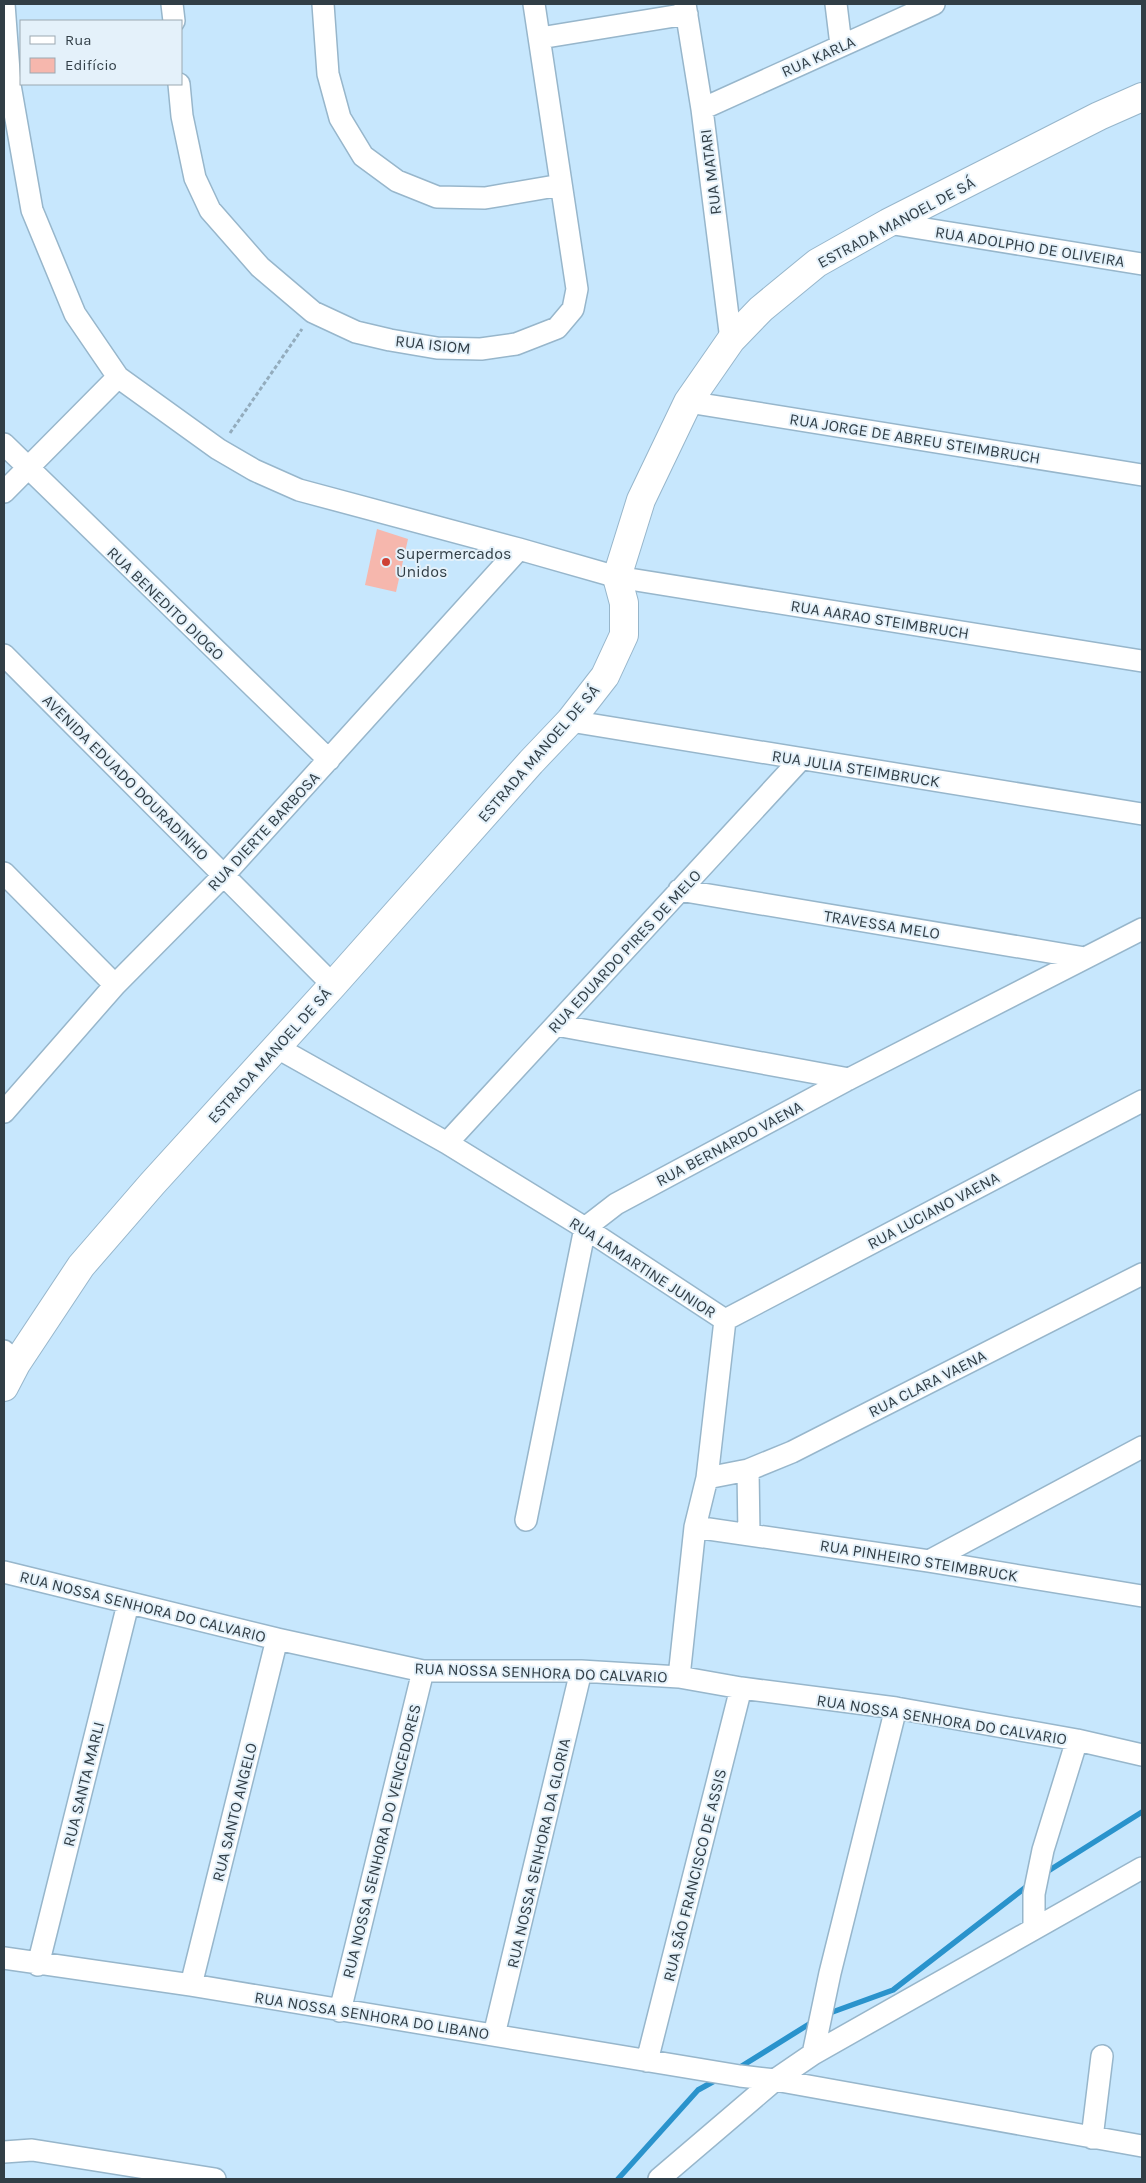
<svg xmlns="http://www.w3.org/2000/svg" width="1146" height="2183" viewBox="0 0 1146 2183" font-family="Karla,sans-serif">
<style>
.lines{fill:none;stroke-linecap:round;stroke-linejoin:round}
.stream{stroke:#2a93cc;stroke-width:5.5}
.building{fill:#f6b7ad}
.minor-casing{stroke:#97b6cb;stroke-width:24}
.major-casing{stroke:#97b6cb;stroke-width:30}
.path{stroke:#93acbd;stroke-width:3;stroke-dasharray:4 2.5;stroke-linecap:butt}
.minor{stroke:#fff;stroke-width:21}
.major{stroke:#fff;stroke-width:28}
.poi-dot{fill:#ce4135;stroke:#e4f1fa;stroke-width:2}
.labels{text-anchor:middle;stroke-width:4;stroke-linejoin:round;paint-order:stroke}
.street-label{font-size:16px;fill:#313e46;stroke:#e4f1fa}
.poi-label{font-size:16px;fill:#313e46;stroke:#e4f1fa;text-anchor:start}
</style>
<rect width="100%" height="100%" fill="#c7e7fd"/>
<g class="lines">
<path class="stream" d="M 1045,1873 L 1142,1812
M 827,2014 L 893,1990 L 1030,1884
M 737,2069 L 814,2021
M 618,2179 L 698,2090 L 718,2079"/>
</g>
<path class="building" d="M 377,529 L 408,539 L 396,592 L 365,585 Z"/>
<g class="lines">
<g class="minor-casing">
<path id="minor" d="M 4,4 L 10,85 L 32,210 L 75,314 L 118,377 L 218,449 L 254,470 L 299,490 L 519,549 L 617,577 L 1142,661
M 172,4 L 174,21
M 323,4 L 328,74 L 340,118 L 363,156 L 397,181 L 437,197 L 485,198 L 561,185
M 685,4 L 702,109 L 731,340
M 836,4 L 841,45
M 540,38 L 687,14
M 179,84 L 182,116 L 195,178 L 210,210 L 260,267 L 313,312 L 356,332 L 390,340 L 437,348 L 481,349 L 516,344 L 557,328 L 573,309 L 577,289 L 534,4
M 702,109 L 934,4
M 888,223 L 1142,264
M 688,402 L 1142,475
M 4,444 L 329,760
M 4,492 L 118,377
M 4,655 L 333,985
M 570,721 L 1142,814
M 4,873 L 115,985
M 679,890 L 1085,958
M 556,1025 L 849,1079
M 276,1047 L 447,1143 L 585,1228 L 725,1320
M 4,1112 L 115,985 L 224,875 L 519,549
M 447,1143 L 801,759
M 725,1320 L 1142,1101
M 4,1351 L 16,1364
M 748,1470 L 749,1534
M 707,1478 L 748,1470 L 792,1452 L 1142,1274
M 526,1520 L 585,1228 L 616,1204 L 849,1079 L 1142,929
M 695,1527 L 929,1561 L 1142,1596
M 929,1561 L 1142,1447
M 4,1572 L 277,1639 L 423,1671 L 581,1671 L 679,1677 L 741,1688 L 896,1708 L 1077,1740 L 1142,1755
M 679,1677 L 695,1527 L 707,1478 L 725,1320
M 1034,1928 L 1034,1894 L 1043,1850 L 1077,1740
M 4,1958 L 191,1985 L 740,2076 L 775,2080 L 1142,2146
M 38,1965 L 128,1604
M 191,1985 L 277,1639
M 340,2011 L 423,1671
M 494,2035 L 581,1671
M 813,2054 L 830,1973 L 896,1708
M 647,2061 L 741,1688
M 1092,2138 L 1102,2056
M 4,2152 L 32,2150 L 215,2179
M 659,2179 L 775,2080 L 813,2054 L 1142,1868"/>
</g>
<g class="major-casing">
<path id="major" d="M 4,1387 L 16,1364 L 81,1266 L 152,1184 L 333,985 L 531,762 L 570,721 L 605,676 L 624,635 L 624,603 L 617,577 L 641,500 L 688,402 L 731,340 L 761,309 L 817,263 L 888,223 L 1099,116 L 1142,97"/>
</g>
<path class="path" d="M 230,433 L 302,329"/>
<use href="#minor" class="minor"/>
<use href="#major" class="major"/>
</g>
<circle class="poi-dot" cx="386" cy="562" r="5"/>
<g class="labels">
<g class="street-label">
<text transform="translate(818 56) rotate(-24)" y="6">RUA KARLA</text>
<text transform="translate(710 172) rotate(-97)" y="6">RUA MATARI</text>
<text transform="translate(896 222) rotate(-28)" y="6">ESTRADA MANOEL DE SÁ</text>
<text transform="translate(1030 246) rotate(9)" y="6">RUA ADOLPHO DE OLIVEIRA</text>
<text transform="translate(433 344) rotate(6)" y="6">RUA ISIOM</text>
<text transform="translate(915 438) rotate(9)" y="6">RUA JORGE DE ABREU STEIMBRUCH</text>
<text transform="translate(166 603) rotate(44)" y="6">RUA BENEDITO DIOGO</text>
<text transform="translate(880 619) rotate(9)" y="6">RUA AARAO STEIMBRUCH</text>
<text transform="translate(538 753) rotate(-49)" y="6">ESTRADA MANOEL DE SÁ</text>
<text transform="translate(856 768) rotate(9)" y="6">RUA JULIA STEIMBRUCK</text>
<text transform="translate(126 777) rotate(45)" y="6">AVENIDA EDUADO DOURADINHO</text>
<text transform="translate(263 831) rotate(-47)" y="6">RUA DIERTE BARBOSA</text>
<text transform="translate(882 924) rotate(9)" y="6">TRAVESSA MELO</text>
<text transform="translate(624 951) rotate(-47)" y="6">RUA EDUARDO PIRES DE MELO</text>
<text transform="translate(269 1055) rotate(-48)" y="6">ESTRADA MANOEL DE SÁ</text>
<text transform="translate(729 1143) rotate(-28)" y="6">RUA BERNARDO VAENA</text>
<text transform="translate(933 1210) rotate(-28)" y="6">RUA LUCIANO VAENA</text>
<text transform="translate(643 1267) rotate(33)" y="6">RUA LAMARTINE JUNIOR</text>
<text transform="translate(927 1383) rotate(-27)" y="6">RUA CLARA VAENA</text>
<text transform="translate(919 1560) rotate(9)" y="6">RUA PINHEIRO STEIMBRUCK</text>
<text transform="translate(143 1606) rotate(14)" y="6">RUA NOSSA SENHORA DO CALVARIO</text>
<text transform="translate(541 1672) rotate(2)" y="6">RUA NOSSA SENHORA DO CALVARIO</text>
<text transform="translate(942 1719) rotate(9)" y="6">RUA NOSSA SENHORA DO CALVARIO</text>
<text transform="translate(83 1784) rotate(-76)" y="6">RUA SANTA MARLI</text>
<text transform="translate(234 1812) rotate(-76)" y="6">RUA SANTO ANGELO</text>
<text transform="translate(381 1841) rotate(-76)" y="6">RUA NOSSA SENHORA DO VENCEDORES</text>
<text transform="translate(538 1853) rotate(-77)" y="6">RUA NOSSA SENHORA DA GLORIA</text>
<text transform="translate(694 1875) rotate(-76)" y="6">RUA SÃO FRANCISCO DE ASSIS</text>
<text transform="translate(372 2015) rotate(9)" y="6">RUA NOSSA SENHORA DO LIBANO</text>
</g>
<g class="poi-label">
<text x="396" y="559">Supermercados<tspan x="396" dy="18">Unidos</tspan></text>
</g>
</g>
<rect width="1146" height="2183" fill="none" stroke="#313e46" stroke-width="10"/>
<rect x="20" y="20" width="162" height="65" fill="#e4f1fa" stroke="#9ca9b2"/>
<rect x="30" y="36" width="25" height="8" fill="#ffffff" stroke="#9ca9b2"/>
<text x="65" y="45" font-size="15" fill="#313e46">Rua</text>
<rect x="30" y="58" width="25" height="15" fill="#f6b7ad" stroke="#9ca9b2"/>
<text x="65" y="70" font-size="15" fill="#313e46">Edifício</text>
</svg>
